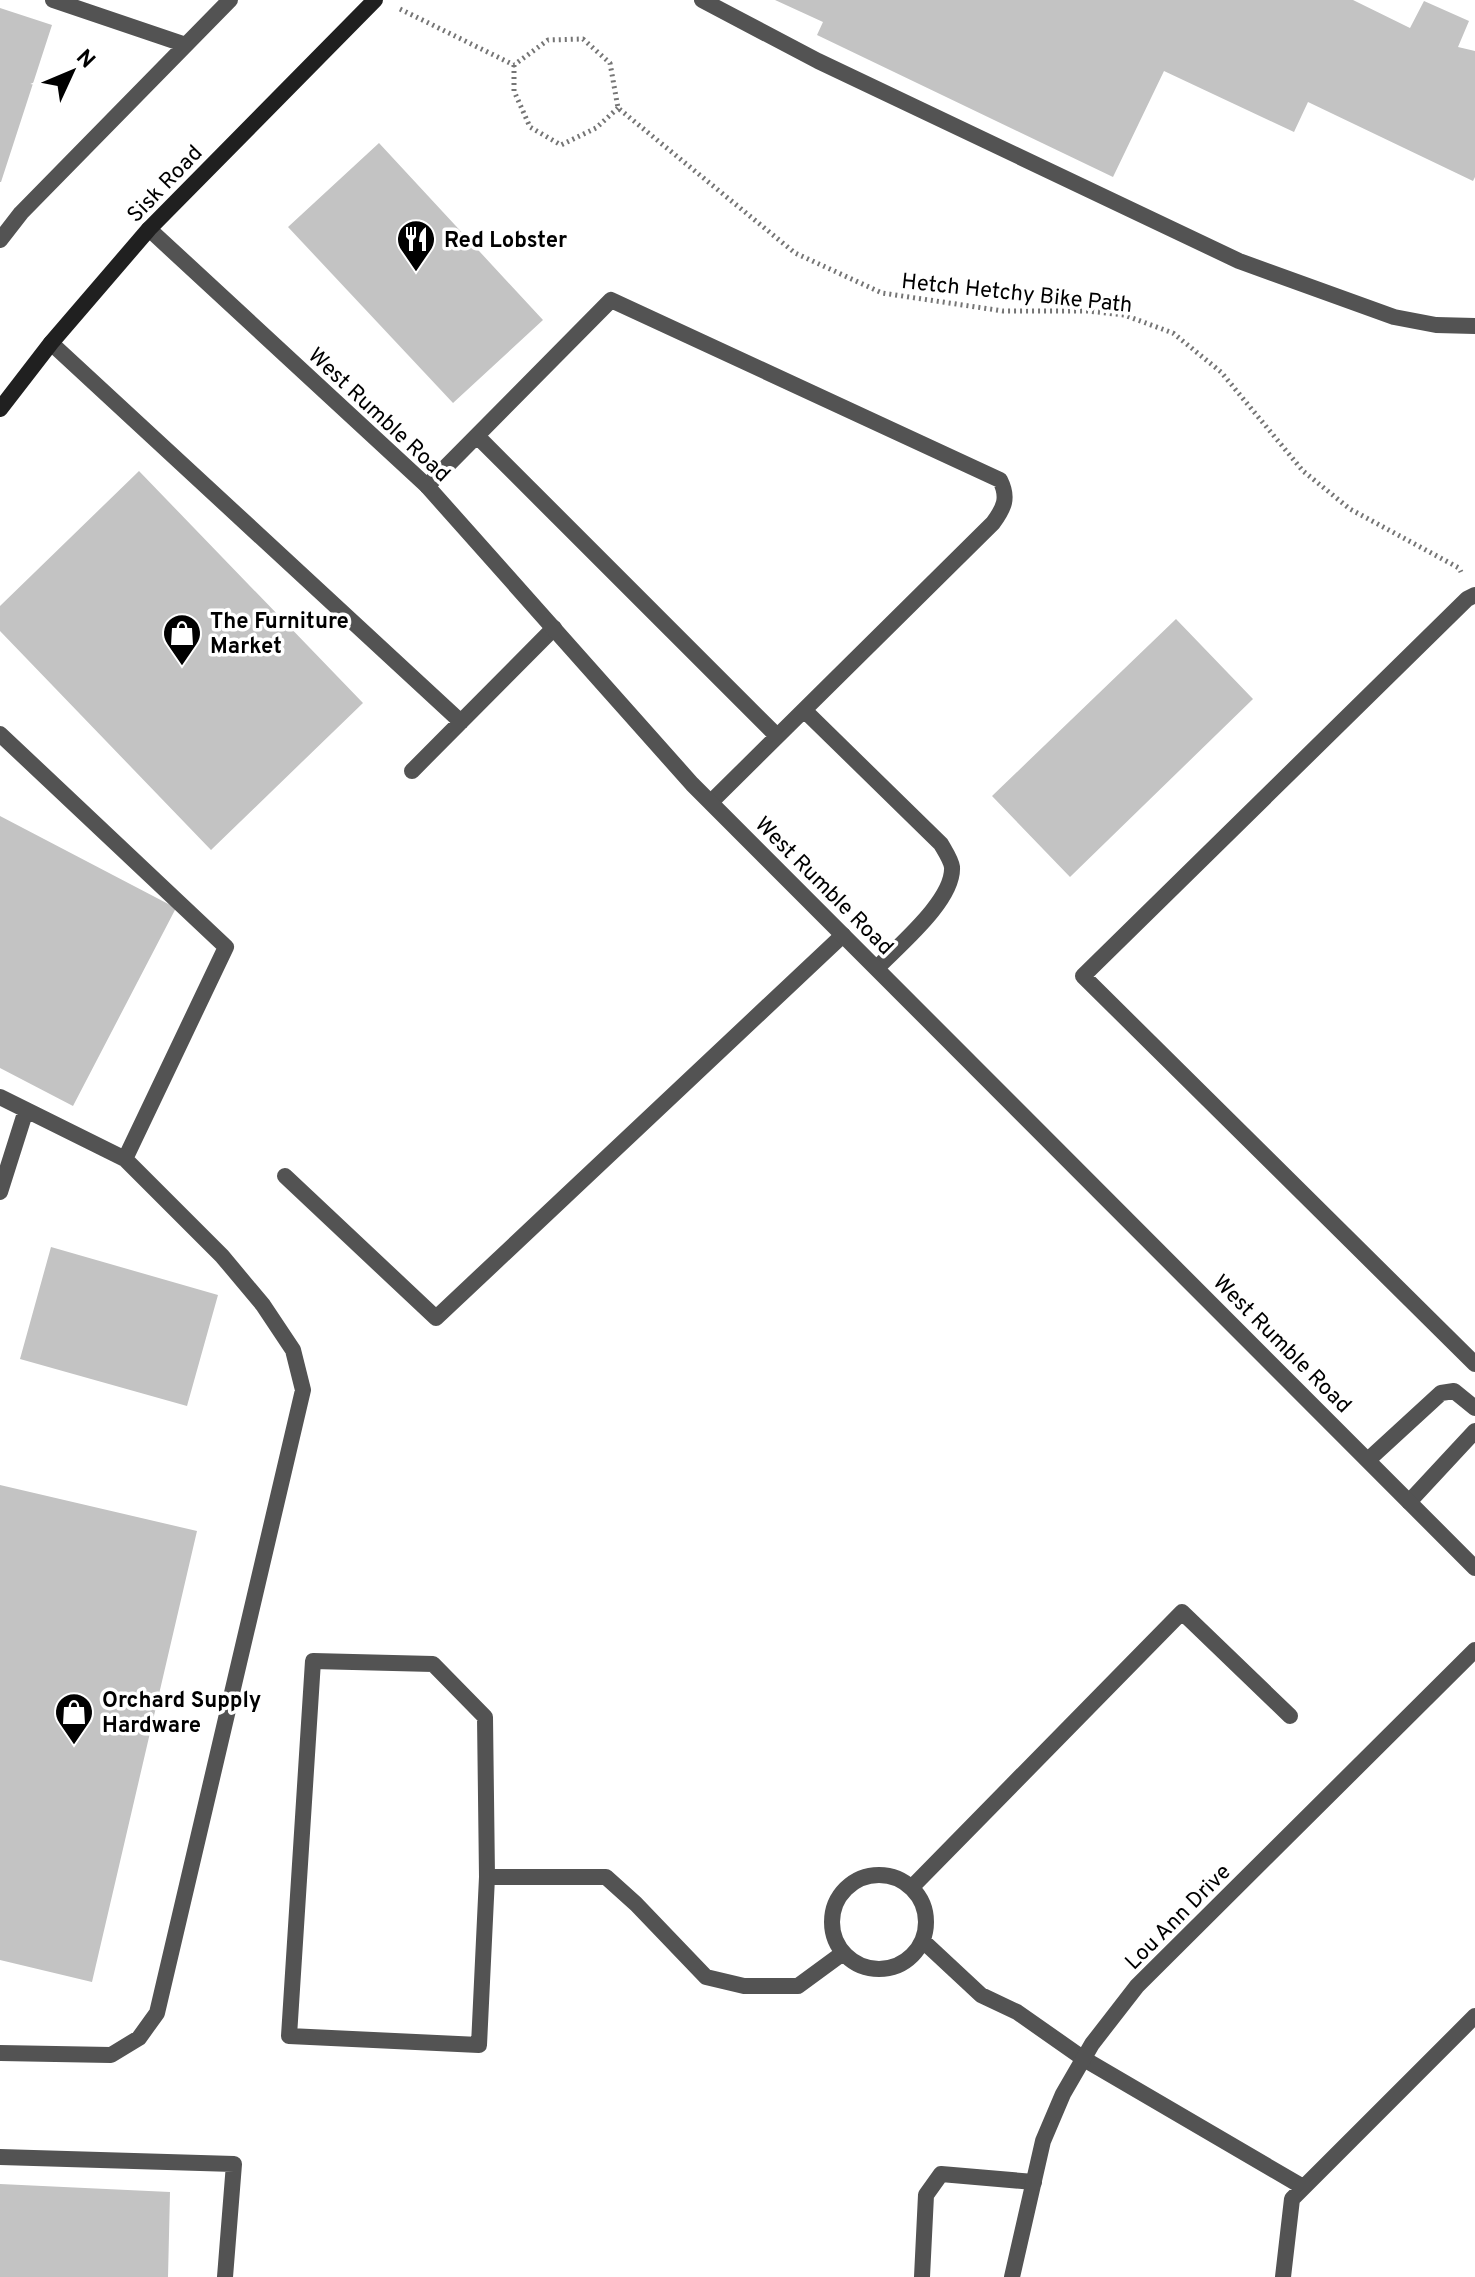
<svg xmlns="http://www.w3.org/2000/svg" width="1475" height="2277" viewBox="0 0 1475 2277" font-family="Overpass,sans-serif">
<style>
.building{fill:#c3c3c3}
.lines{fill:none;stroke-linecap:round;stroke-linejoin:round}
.path{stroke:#757575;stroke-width:5;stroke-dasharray:2 4;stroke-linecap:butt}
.service{stroke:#535353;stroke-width:16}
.minor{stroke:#535353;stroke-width:16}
.tertiary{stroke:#535353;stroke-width:16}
.secondary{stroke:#202020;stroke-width:16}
.labels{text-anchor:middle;stroke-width:7;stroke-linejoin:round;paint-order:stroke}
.street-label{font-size:22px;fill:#000;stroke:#fff}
.poi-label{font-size:22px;font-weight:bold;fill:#000;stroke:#fff;text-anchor:start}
</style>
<rect width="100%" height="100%" fill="#fff"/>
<path class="building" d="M 775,0 L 1353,0 L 1410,28 L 1424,1 L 1469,21 L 1458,47 L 1475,51 L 1475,177 L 1473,181 L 1308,102 L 1294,132 L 1164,71 L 1113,177 L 817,35 L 823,22 Z
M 0,8 L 52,25 L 1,182 L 0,182 Z
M 379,143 L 543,320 L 453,403 L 288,227 Z
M 139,471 L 363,703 L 211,850 L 0,631 L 0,606 Z
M 1176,619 L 1253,699 L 1070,877 L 992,796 Z
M 0,816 L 176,908 L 73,1106 L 0,1068 Z
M 51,1247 L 218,1295 L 187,1406 L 20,1359 Z
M 0,1485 L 197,1531 L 92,1982 L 0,1960 Z
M 0,2184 L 170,2192 L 168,2277 L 0,2277 Z"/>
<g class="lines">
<path class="path" d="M 400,9 L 514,65 L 548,40 L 583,39 L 610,63 L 618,108 L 795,253 L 882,293 L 1003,311 L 1088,311 L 1124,315 L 1173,333 L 1221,372 L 1303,471 L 1350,509 L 1459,568 L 1461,572
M 514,65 L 514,91 L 530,127 L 561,145 L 596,128 L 618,108"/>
<path class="service" d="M 53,0 L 186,45
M 702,0 L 818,61 L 1239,261 L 1394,317 L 1436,325 L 1475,326
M 0,240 L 21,213 L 230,0
M 51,343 L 461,722
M 477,436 L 777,736
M 427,486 L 611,300 L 1000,480 C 1009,498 1004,508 993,523 L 711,802
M 1475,595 L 1467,599 L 1083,976 L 1475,1364
M 804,710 L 941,844 C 945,851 951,860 952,867 C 954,900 899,945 877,968
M 0,734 L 226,947 L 125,1159
M 412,771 L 554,628
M 0,1097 L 125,1159 L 222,1256 L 263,1305 L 293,1350 L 303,1390 L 157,2013 L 139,2038 L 111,2055 L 0,2053
M 285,1176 L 436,1318 L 843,935
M 0,1192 L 26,1110
M 1368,1460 L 1441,1393 L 1454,1391 L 1475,1408
M 1409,1502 L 1475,1431
M832 1922a47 47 0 1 1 94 0a47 47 0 1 1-94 0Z
M 487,1877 L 485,1717 L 433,1664 L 313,1661 L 289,2036 L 479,2045 L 487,1877 L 606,1877 L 636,1904 L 706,1977 L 744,1986 L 798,1986 L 843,1953
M 912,1887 L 1182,1612 L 1290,1716
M 923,1941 L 981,1995 L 1017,2012 L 1084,2059 L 1303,2187
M 0,2157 L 234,2164 L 225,2277
M 922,2277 L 926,2195 L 941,2174 L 1034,2182
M 1283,2277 L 1292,2199 L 1475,2016"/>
<path class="minor" d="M 1012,2277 L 1043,2141 L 1063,2094 L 1092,2044 L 1137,1986 L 1475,1650"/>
<path class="tertiary" d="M 149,229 L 427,486 L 692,784 L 1475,1568"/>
<path class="secondary" d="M 0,409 L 51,343 L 149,229 L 375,0"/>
</g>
<defs>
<g id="restaurant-pin" transform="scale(2)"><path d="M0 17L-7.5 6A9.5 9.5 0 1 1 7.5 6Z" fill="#000" stroke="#fff"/><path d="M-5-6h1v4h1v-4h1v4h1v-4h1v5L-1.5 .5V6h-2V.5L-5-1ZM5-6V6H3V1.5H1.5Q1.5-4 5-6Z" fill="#fff"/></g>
<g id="shop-pin" transform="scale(2)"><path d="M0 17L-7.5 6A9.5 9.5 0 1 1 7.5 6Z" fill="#000" stroke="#fff"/><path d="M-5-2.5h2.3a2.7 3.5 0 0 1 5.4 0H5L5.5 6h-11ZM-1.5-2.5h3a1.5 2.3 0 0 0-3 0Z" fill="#fff"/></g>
</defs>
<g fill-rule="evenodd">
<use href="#restaurant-pin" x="416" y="239"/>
<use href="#shop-pin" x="182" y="633"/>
<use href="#shop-pin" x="74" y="1712"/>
</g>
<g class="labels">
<g class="street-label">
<text transform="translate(164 183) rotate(-46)" y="8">Sisk Road</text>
<text transform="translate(1017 292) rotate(6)" y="8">Hetch Hetchy Bike Path</text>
<text transform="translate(380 414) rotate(43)" y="8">West Rumble Road</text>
<text transform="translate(825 885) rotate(45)" y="8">West Rumble Road</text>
<text transform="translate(1283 1343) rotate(45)" y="8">West Rumble Road</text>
<text transform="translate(1177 1916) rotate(-45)" y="8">Lou Ann Drive</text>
</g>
<g class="poi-label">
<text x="444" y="247">Red Lobster</text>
<text x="210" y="628">The Furniture<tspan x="210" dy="25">Market</tspan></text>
<text x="102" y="1707">Orchard Supply<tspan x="102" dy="25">Hardware</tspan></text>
</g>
</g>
<g transform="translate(72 72) rotate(46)" stroke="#ffffff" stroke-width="6" paint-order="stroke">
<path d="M0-6L14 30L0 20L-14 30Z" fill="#000000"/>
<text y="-12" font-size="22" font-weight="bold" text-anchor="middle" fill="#000000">N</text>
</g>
</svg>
